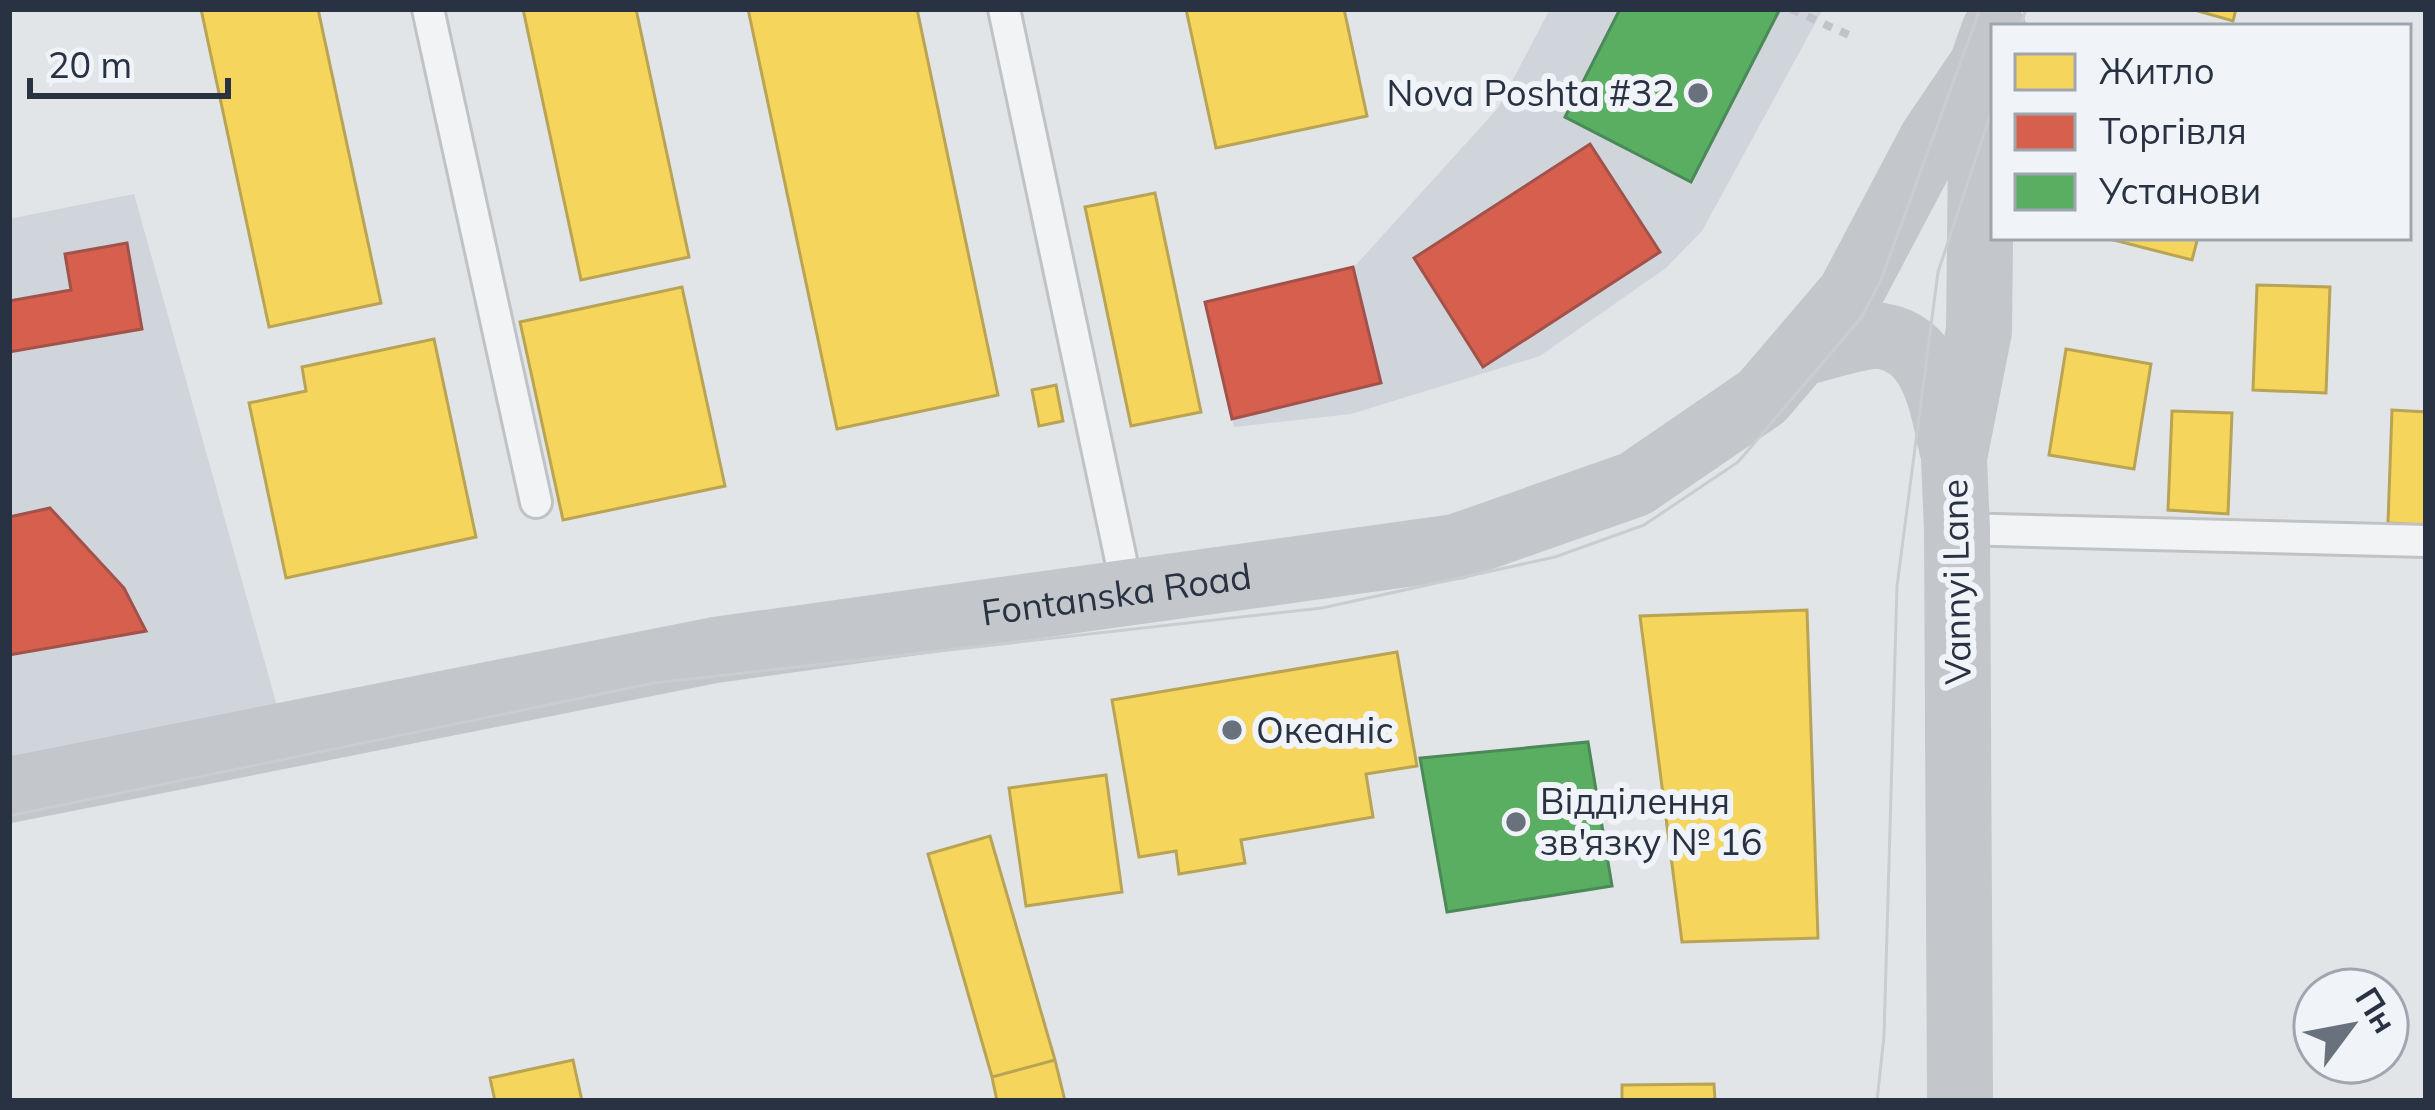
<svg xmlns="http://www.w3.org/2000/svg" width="2435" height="1110" viewBox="0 0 2435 1110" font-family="Mulish,sans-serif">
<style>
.built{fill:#d0d4db}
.homes{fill:#f6d55c;stroke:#b8a454;stroke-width:3}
.shops{fill:#d6604d;stroke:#a2524a;stroke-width:3}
.public{fill:#5aae61;stroke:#4b8958;stroke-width:3}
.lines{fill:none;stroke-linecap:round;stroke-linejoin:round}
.lane-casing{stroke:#c0c3c6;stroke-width:36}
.path{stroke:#c1c3c8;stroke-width:8;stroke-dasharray:9 9;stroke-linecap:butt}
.lane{stroke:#f2f3f4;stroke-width:30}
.secondary{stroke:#c3c6ca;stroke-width:66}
.tram{stroke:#cbcccf;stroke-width:3}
.poi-dot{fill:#69717c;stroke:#f0f3f7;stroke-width:4.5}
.labels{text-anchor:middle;stroke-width:12;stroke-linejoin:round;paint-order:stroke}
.poi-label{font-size:36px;fill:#283242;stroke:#f0f3f7;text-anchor:start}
.street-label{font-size:36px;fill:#283242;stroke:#f0f3f7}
</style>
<rect width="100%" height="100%" fill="#e2e5e8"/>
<path class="built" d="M 1550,9 L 1823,9 L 1702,231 L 1666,268 L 1540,356 L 1351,414 L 1234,427 L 1205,302 L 1354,267 L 1498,108 Z
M 134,194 L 279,713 L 9,774 L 9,219 Z"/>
<path class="homes" d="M 201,9 L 318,9 L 381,303 L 269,327 Z
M 523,9 L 636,9 L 689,257 L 581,280 Z
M 748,9 L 917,9 L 998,395 L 837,429 Z
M 1186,9 L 1344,9 L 1367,116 L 1216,148 Z
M 2191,9 L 2236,9 L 2233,21 Z
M 1155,193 L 1201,412 L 1131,426 L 1085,207 Z
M 2102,237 L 2198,237 L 2192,260 Z
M 2257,285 L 2330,287 L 2326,393 L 2253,390 Z
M 682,287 L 725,486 L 563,520 L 520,322 Z
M 434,339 L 476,537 L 286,578 L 249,403 L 306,391 L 302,367 Z
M 2066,349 L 2151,364 L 2134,469 L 2049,455 Z
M 1056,385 L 1063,421 L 1039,426 L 1032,390 Z
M 2392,410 L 2426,412 L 2426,525 L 2388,523 Z
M 2172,411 L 2232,413 L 2228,514 L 2168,510 Z
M 1807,610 L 1818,938 L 1682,942 L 1640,616 Z
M 1397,652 L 1417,766 L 1366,774 L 1373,817 L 1241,840 L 1245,863 L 1179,874 L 1176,851 L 1139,857 L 1112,700 Z
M 1106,775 L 1122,892 L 1026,906 L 1009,788 Z
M 990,836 L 1055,1060 L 992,1077 L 928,854 Z
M 573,1060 L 582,1101 L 495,1101 L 490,1078 Z
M 1055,1060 L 1065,1101 L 997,1101 L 992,1077 Z
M 1714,1084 L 1715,1101 L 1622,1101 L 1622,1085 Z"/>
<path class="shops" d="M 1590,144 L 1660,252 L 1483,367 L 1414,258 Z
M 127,243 L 142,329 L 9,352 L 9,301 L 71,290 L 65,254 Z
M 1353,267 L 1381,383 L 1232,419 L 1205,302 Z
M 50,508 L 124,588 L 146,631 L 9,655 L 9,517 Z"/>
<path class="public" d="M 1620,9 L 1780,9 L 1691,182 L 1565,117 Z
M 1588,742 L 1612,886 L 1447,912 L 1420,758 Z"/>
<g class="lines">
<g class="lane-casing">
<path id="lane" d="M 428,9 L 536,502
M 1004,9 L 1128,593
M 1957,529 L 2426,541"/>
</g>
<path class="path" d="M 1791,9 L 1853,37"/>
<use href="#lane" class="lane"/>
<g class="secondary">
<path d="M 1799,354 C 1815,350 1868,333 1882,336 C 1935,345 1942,405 1952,448"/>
<path id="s1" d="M 9,790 L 715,650 L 1456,547 L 1635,484 L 1762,397 L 1850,294 L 1932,139 L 1982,65 L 1994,31"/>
<path d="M 1960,1101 L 1957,529 L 1954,458 L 1979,331 L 1982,65"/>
</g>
<path class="tram" d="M 2020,27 L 2026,9
M 9,816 L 654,683 L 1322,608 L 1555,557 L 1644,525 L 1738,462 L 1861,318 L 1881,280 L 1980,9
M 1877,1101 L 1884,1036 L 1897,586 L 1938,272 L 1994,104"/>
</g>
<g class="poi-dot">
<circle cx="1698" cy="93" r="12"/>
<circle cx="1232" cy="730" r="12"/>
<circle cx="1516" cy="822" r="12"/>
</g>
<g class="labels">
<g class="poi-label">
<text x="1674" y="106" text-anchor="end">Nova Poshta #32</text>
<text x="1256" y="743">Океаніс</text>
<text x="1540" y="814">Відділення<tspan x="1540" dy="41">зв'язку № 16</tspan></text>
</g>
<g class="street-label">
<text transform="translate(1956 582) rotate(-91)" y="13">Vannyi Lane</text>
<text dy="13" stroke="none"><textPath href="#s1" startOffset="1125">Fontanska Road</textPath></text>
</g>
</g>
<rect width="2435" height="1110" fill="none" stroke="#283242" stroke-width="24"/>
<rect x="1991" y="24" width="420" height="216" fill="#f0f3f7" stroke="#a0a6af" stroke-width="3"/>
<rect x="2015" y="54" width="60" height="36" fill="#f6d55c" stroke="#a0a6af" stroke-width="3"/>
<text x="2099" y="84" font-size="36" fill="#283242">Житло</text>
<rect x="2015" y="114" width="60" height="36" fill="#d6604d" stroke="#a0a6af" stroke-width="3"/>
<text x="2099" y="144" font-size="36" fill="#283242">Торгівля</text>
<rect x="2015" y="174" width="60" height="36" fill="#5aae61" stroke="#a0a6af" stroke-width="3"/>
<text x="2099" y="204" font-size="36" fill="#283242">Установи</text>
<g transform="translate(2351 1026) rotate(58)"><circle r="57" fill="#f0f3f7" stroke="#a0a6af" stroke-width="3"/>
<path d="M0-9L21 45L0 30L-21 45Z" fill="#69717c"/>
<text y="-18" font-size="33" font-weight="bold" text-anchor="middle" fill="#283242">Пн</text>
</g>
<path d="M30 78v18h198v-18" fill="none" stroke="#283242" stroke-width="6"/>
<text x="48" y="78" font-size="36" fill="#283242" stroke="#f0f3f7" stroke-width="9" paint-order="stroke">20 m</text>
</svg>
